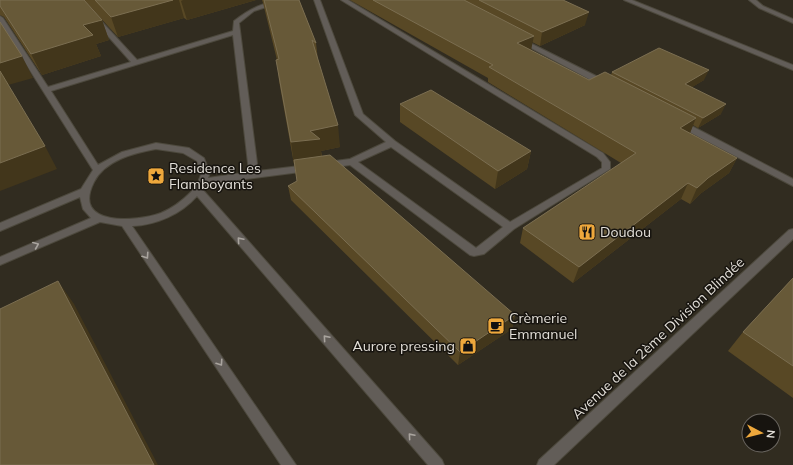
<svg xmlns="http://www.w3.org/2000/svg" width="793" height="465" viewBox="0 0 793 465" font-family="Mulish,sans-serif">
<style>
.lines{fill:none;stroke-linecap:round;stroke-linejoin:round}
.minor-casing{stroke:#4d493d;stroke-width:2}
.minor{fill:#625d58;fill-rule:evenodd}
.wall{fill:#584825}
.shaded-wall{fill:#42361b}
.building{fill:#675938;stroke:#7b6e51}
.oneway{stroke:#a9a49e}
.labels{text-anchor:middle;stroke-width:3;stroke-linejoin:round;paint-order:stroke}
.poi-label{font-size:14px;fill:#e3dfd8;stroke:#17140f;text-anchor:start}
.street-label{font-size:14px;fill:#e3dfd8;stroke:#17140f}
</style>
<rect width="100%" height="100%" fill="#312c20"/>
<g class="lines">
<g class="minor-casing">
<path id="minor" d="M 76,0 L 82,0 L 137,60 L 233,31 L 234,21 C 251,8 267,0 288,0 L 254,11 L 239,23 L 258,171 L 308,165 L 312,168 L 308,171 L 206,184 L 203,190 L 442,460 L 444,465 L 428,465 L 197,196 C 181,214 157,225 132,226 L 296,465 L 281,465 L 122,226 L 100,222 L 0,265 L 0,257 L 91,218 L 83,209 L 80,197 L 0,231 L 0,223 L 81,189 L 93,170 L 0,23 L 0,16 L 3,18 L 48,87 L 131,62 ZM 233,35 L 249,172 L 208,178 L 210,173 L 204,158 L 189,148 L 156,143 L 122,152 L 98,165 L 51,91 ZM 156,149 L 183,153 L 197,161 C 198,165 201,170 201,173 C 201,179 195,187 191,192 C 183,200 173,208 161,213 C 137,222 71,227 94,182 C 105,160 134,153 156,149 Z
M 314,0 L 320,0 L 363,114 L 395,141 L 510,222 L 602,168 L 602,162 L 597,157 L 341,0 L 348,0 L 603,153 L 610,162 L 610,169 L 514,229 L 484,254 L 474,256 L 470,255 L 350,165 L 328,168 L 324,165 L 328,162 L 350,159 L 386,142 L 355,115 ZM 391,147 L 503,227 L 476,248 L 358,162 Z
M 624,0 L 632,0 L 793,65 L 793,70 Z
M 749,0 L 756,0 L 763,6 L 793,19 L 793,23 L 759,8 Z
M 520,38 L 608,82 L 609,84 L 608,86 L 602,86 L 518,41 L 517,40 Z
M 676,121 L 682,121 L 793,179 L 793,186 L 676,125 Z
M 793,229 L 793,239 L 554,465 L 537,465 L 539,460 L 789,230 Z"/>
</g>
<use href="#minor" class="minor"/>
</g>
<path class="wall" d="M 0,0 L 102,20 L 109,40 L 96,44 L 101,56 L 42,75 L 4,17 L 0,15 Z
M 84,0 L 256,0 L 187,20 L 184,18 L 118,37 Z
M 262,0 L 299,0 L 316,43 L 318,60 L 340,147 L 321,151 L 322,156 L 515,315 L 512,329 L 458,365 L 291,200 L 288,186 L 297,181 L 279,81 L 277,60 L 263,3 Z
M 350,0 L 563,0 L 585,25 L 540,46 L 532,42 L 531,50 L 589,80 L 611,75 L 612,72 L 704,80 L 692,87 L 721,114 L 698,128 L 693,125 L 690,133 L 737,158 L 729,173 L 700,194 L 690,204 L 681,199 L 573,283 L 520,243 L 523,228 L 621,163 L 488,82 L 488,78 Z
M 400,104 L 531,151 L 527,169 L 495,189 L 400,122 Z
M 793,278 L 793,398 L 728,351 L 743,332 Z"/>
<path class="shaded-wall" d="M 173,0 L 179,0 L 184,18 L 118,37 L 111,17 Z
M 183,0 L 256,0 L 187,20 L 181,1 Z
M 589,12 L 585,25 L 540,46 L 542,32 Z
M 102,20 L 109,40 L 96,44 L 101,56 L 42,75 L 31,54 L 83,25 Z
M 534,36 L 531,50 L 517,43 Z
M 22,56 L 33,78 L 8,85 L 0,71 L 0,63 Z
M 709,70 L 704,80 L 681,94 L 685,84 Z
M 726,104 L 721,114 L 698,128 L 703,118 Z
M 696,118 L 690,133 L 680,128 Z
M 338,125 L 340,147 L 321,151 L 322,161 L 294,165 L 291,142 L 310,131 Z
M 45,146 L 57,169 L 0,191 L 0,163 Z
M 531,151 L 527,169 L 495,189 L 498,171 Z
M 737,158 L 729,173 L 700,194 L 690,204 L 697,188 L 708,178 Z
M 688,183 L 681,199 L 573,283 L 579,267 Z
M 58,281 L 74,304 L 158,465 L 154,465 Z
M 515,315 L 512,329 L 458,365 L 460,352 Z"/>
<path class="building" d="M 0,0 L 84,0 L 102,20 L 83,25 L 93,35 L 31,54 L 0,6 Z
M 95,0 L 173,0 L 111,17 Z
M 264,0 L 299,0 L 316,43 L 312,40 L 338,125 L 310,131 L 320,139 L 291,142 L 276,60 L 279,59 Z
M 373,0 L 464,0 L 534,36 L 517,43 L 589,80 L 605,72 L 696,118 L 680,128 L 737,158 L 708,178 L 697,188 L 688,183 L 579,267 L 523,228 L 636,153 L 489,67 L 493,65 Z
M 479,0 L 563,0 L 589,12 L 542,32 Z
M 0,22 L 22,56 L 0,63 Z
M 659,48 L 709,70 L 685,84 L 726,104 L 703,118 L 612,72 Z
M 0,71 L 45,146 L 0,163 Z
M 431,90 L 531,151 L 498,171 L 400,104 Z
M 330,155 L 515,315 L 460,352 L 288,186 L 297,181 L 294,160 Z
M 793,278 L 793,366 L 743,332 Z
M 58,281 L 154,465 L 0,465 L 0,309 Z"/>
<defs><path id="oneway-chevron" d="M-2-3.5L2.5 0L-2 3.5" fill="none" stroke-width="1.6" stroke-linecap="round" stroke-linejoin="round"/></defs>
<g class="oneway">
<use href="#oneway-chevron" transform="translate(240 240) rotate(-131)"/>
<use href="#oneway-chevron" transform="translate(36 245) rotate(-23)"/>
<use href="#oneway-chevron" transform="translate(146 256) rotate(56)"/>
<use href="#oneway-chevron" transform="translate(326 338) rotate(-131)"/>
<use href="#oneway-chevron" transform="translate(220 363) rotate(56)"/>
<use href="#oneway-chevron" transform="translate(411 436) rotate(-131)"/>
</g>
<defs>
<g id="sight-square" transform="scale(0.9)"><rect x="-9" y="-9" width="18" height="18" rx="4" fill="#eea83c" stroke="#17140f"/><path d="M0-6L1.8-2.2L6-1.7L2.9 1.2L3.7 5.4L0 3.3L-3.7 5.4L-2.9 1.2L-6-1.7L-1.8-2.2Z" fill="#111"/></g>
<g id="restaurant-square" transform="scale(0.9)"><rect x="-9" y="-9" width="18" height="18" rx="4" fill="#eea83c" stroke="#17140f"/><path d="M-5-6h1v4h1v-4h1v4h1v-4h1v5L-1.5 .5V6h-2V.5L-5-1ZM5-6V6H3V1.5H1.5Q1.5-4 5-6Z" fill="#111"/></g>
<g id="cafe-square" transform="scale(0.9)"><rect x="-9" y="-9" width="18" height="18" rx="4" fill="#eea83c" stroke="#17140f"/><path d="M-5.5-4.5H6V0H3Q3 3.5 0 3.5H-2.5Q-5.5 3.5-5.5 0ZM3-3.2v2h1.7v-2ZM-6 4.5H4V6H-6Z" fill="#111"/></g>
<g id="shop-square" transform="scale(0.9)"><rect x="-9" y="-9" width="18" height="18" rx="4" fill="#eea83c" stroke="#17140f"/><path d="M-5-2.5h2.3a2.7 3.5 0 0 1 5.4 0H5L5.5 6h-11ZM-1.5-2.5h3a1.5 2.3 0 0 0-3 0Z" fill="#111"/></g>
</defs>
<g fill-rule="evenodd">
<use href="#sight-square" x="156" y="176"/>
<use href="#restaurant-square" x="587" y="232"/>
<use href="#cafe-square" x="496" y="326"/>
<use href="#shop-square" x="468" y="346"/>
</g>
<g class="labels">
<g class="poi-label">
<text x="169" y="173">Residence Les<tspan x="169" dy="16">Flamboyants</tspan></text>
<text x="600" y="237">Doudou</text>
<text x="509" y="323">Crèmerie<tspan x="509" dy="16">Emmanuel</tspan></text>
<text x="455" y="351" text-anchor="end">Aurore pressing</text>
</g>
<g class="street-label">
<text transform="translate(658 338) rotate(-43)" y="5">Avenue de la 2ème Division Blindée</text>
</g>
</g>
<g transform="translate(761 433) rotate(97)"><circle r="19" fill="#17140f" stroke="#69655f"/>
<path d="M0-3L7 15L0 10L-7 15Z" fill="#eea83c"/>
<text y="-6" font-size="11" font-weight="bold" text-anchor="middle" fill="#e3dfd8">N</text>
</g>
</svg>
